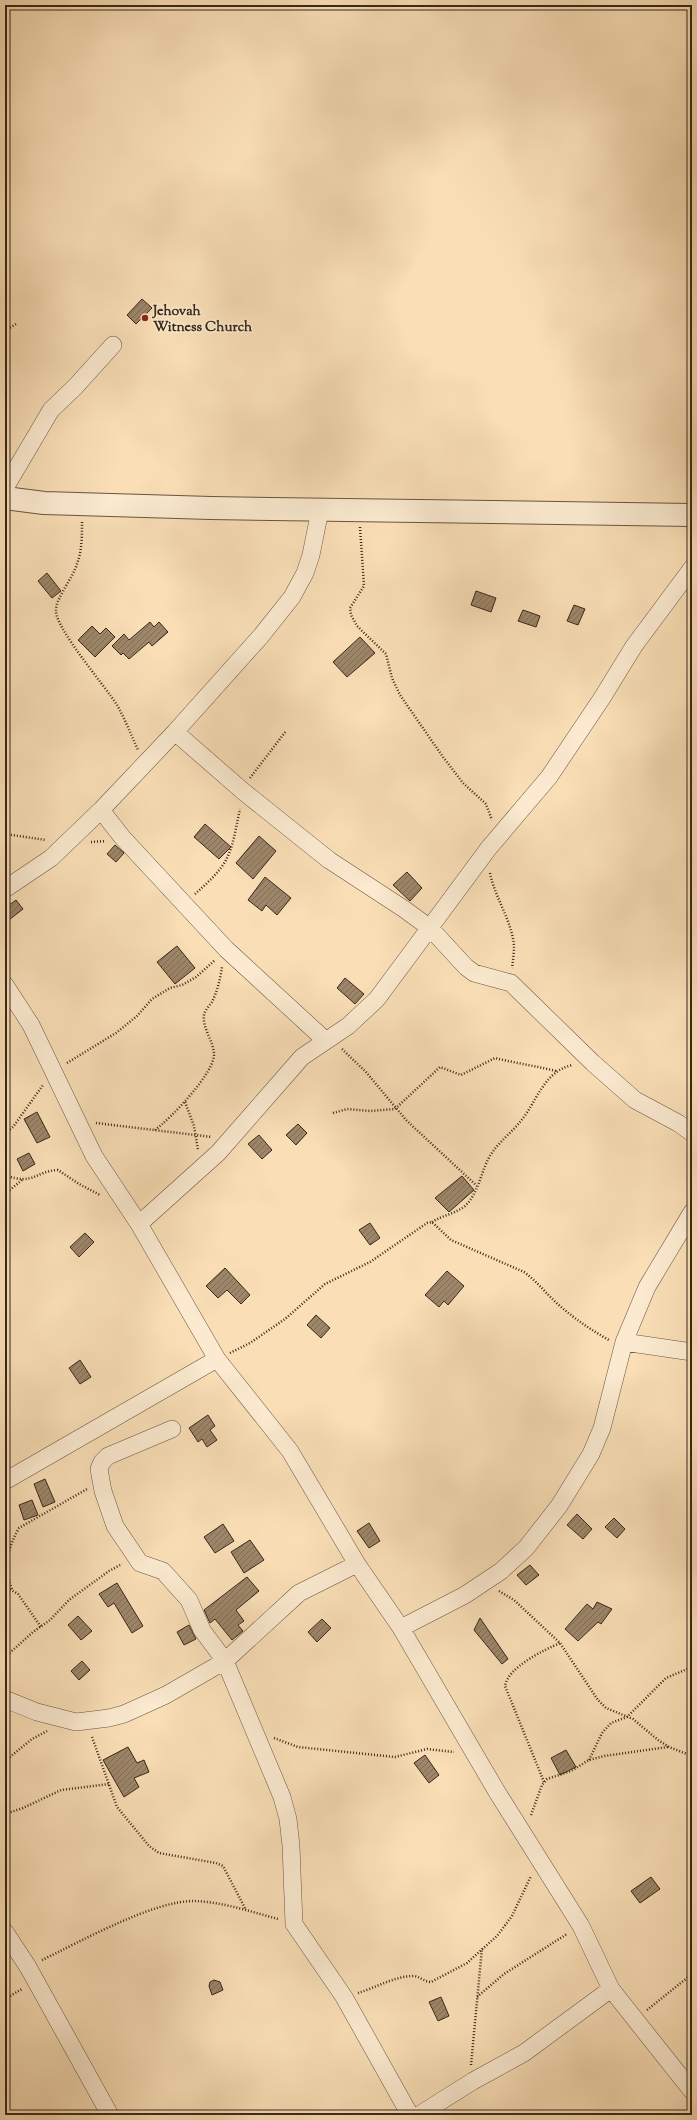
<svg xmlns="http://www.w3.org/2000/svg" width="697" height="2120" viewBox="0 0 697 2120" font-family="'Sorts Mill Goudy',serif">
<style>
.building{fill:url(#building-hatch);stroke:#392718}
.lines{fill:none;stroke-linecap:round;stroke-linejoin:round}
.minor-casing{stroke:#695540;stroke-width:18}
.tertiary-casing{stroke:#695540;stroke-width:24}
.path{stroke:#392718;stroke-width:2.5;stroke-dasharray:1 2;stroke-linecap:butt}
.minor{stroke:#fbead0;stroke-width:17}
.tertiary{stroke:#fbead0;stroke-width:22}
.poi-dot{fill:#8f2418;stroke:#fbead0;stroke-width:1.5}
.labels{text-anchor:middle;stroke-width:3;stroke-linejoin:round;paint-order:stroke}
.poi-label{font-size:14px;font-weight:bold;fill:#392718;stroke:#fbead0;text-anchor:start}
</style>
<defs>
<pattern id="building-hatch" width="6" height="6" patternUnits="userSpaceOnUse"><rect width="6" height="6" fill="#9d866a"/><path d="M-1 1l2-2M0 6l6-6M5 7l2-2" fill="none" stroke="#816e56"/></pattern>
</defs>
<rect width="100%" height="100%" fill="#f9deb6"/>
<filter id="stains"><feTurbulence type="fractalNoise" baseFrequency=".005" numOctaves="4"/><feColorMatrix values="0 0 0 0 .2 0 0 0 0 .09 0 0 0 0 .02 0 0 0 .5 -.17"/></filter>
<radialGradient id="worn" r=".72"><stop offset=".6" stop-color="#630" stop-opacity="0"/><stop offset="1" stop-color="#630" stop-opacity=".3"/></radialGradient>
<path class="building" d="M 142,299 L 152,308 L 136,324 L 127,315 Z
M 47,573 L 61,591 L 52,598 L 38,581 Z
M 476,591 L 496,598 L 491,612 L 471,605 Z
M 574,605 L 585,609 L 578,625 L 567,621 Z
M 523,610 L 540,616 L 536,627 L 518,621 Z
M 150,622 L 154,627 L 159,622 L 168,632 L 152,646 L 149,642 L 129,659 L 123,653 L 121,655 L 112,646 L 124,634 L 129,640 Z
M 92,626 L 100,634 L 106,628 L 115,637 L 95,657 L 78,640 Z
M 360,637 L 375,653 L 347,677 L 333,662 Z
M 205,824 L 231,847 L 219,859 L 194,837 Z
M 259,836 L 276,851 L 253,879 L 236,863 Z
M 115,845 L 124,853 L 116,862 L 107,854 Z
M 407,872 L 422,888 L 410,901 L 393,885 Z
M 265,877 L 291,898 L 277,915 L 266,905 L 262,911 L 248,900 Z
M 16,900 L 23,909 L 5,923 L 5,908 Z
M 177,946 L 195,968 L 175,984 L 157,962 Z
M 345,978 L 364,994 L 355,1004 L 337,988 Z
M 37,1112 L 50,1137 L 37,1143 L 24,1119 Z
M 298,1124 L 307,1133 L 296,1145 L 286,1135 Z
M 259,1135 L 272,1150 L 262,1159 L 248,1144 Z
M 29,1153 L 35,1164 L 23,1171 L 17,1159 Z
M 462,1176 L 474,1190 L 449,1212 L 435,1198 Z
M 370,1223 L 380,1238 L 370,1245 L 359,1230 Z
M 85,1233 L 94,1242 L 79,1257 L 70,1247 Z
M 225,1268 L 250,1295 L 241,1304 L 227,1290 L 218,1298 L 206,1286 Z
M 447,1271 L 464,1286 L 448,1305 L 444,1301 L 439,1307 L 425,1295 Z
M 316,1315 L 330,1328 L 321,1338 L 307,1325 Z
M 80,1360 L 91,1377 L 80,1384 L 69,1368 Z
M 208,1415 L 215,1426 L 210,1430 L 217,1440 L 207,1447 L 202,1439 L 198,1442 L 189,1428 Z
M 45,1479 L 55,1502 L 43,1507 L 34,1484 Z
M 32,1500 L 38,1515 L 24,1520 L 19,1505 Z
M 577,1514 L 592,1529 L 583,1539 L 567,1525 Z
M 614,1518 L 625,1529 L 617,1538 L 605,1527 Z
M 369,1523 L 380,1541 L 369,1548 L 357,1531 Z
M 223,1524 L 234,1541 L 215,1553 L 204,1537 Z
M 250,1540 L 264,1560 L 244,1573 L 231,1552 Z
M 530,1565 L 539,1575 L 526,1585 L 517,1575 Z
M 247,1577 L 259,1591 L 236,1610 L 244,1621 L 238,1625 L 243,1631 L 232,1640 L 215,1619 L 210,1623 L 204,1610 Z
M 117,1583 L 143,1626 L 132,1633 L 114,1603 L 108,1607 L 99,1594 Z
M 597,1602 L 612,1609 L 601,1624 L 598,1622 L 578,1641 L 565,1629 L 587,1604 L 593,1609 Z
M 78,1616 L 92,1631 L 81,1640 L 68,1625 Z
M 480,1618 L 508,1659 L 502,1664 L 474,1630 Z
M 322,1619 L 331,1628 L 317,1642 L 308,1632 Z
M 189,1625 L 196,1639 L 184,1645 L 177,1632 Z
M 82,1661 L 90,1670 L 79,1680 L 71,1671 Z
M 128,1747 L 137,1763 L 144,1760 L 149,1772 L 134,1778 L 139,1787 L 124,1797 L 103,1760 Z
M 566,1750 L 576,1767 L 560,1775 L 551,1758 Z
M 425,1755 L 439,1775 L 429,1783 L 414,1763 Z
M 651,1877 L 660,1889 L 640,1903 L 631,1891 Z
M 214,1980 L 220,1982 L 223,1990 L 212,1995 L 209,1986 L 210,1982 Z
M 441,1997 L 449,2016 L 438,2021 L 429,2002 Z"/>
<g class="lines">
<g class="minor-casing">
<path id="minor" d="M 5,488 L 51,410 L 75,387 L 113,345
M 175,732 L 244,792 L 329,860 L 404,909 L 430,928 L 466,967 L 474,973 L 511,983 L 593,1063 L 635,1100 L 678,1123 L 692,1133
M 101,810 L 122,837 L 226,949 L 325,1040
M 5,889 L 51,858 L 101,810 L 175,732 L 261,636 L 292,597 L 305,573 L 311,555 L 320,510
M 5,985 L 31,1025 L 94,1156 L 139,1224 L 217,1359 L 290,1451 L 357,1564 L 401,1628 L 497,1792 L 581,1926 L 611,1989 L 692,2091
M 139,1224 L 218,1153 L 302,1057 L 348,1026 L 377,999 L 488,849 L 549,777 L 602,698 L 634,646 L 692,568
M 624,1342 L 692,1352
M 172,1429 L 108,1456 L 102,1462 L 99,1469 L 103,1491 L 115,1526 L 140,1563 L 163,1571 L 189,1600 L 202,1630 L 225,1661 L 282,1797 L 288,1819 L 291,1846 L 294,1924 L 344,1997 L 410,2115
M 5,1481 L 217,1359
M 401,1628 L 465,1595 L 501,1571 L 526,1548 L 559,1506 L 591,1454 L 602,1428 L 624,1342 L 647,1287 L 692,1212
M 5,1699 L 37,1712 L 76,1722 L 109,1718 L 124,1714 L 166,1695 L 225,1661 L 299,1593 L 357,1564
M 5,1932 L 28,1967 L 110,2115
M 419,2115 L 473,2081 L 524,2053 L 611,1989"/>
</g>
<g class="tertiary-casing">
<path id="tertiary" d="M 5,498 L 44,503 L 211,508 L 692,515"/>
</g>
<path class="path" d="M 5,331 L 16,324
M 82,522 C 82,535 82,551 77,564 C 73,578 55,599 56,611 C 56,629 105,686 117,705 C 125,719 131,735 138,750
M 360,527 L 364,586 L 350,608 L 351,615 L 357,626 L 386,654 L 392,678 L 400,695 L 443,757 L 463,783 L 486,804 L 492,820
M 250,778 L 286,731
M 5,834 L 46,840
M 91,842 L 106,841
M 490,873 C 495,898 512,921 514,946 C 514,953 513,961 512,968
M 195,894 C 206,884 219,873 226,860 C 234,845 236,826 240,809
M 342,1049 L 366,1072 L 406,1120 L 477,1186
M 67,1063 L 116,1033 L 137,1016 L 152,999 L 170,988 L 182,985 L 196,977 L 215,960
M 185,1102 L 194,1126 L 198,1150
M 333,1113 L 347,1109 L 370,1111 L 395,1109 L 440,1067 L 461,1075 L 495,1058 C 515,1063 536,1066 556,1071
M 96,1123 L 212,1137
M 155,1130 C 170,1119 216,1072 214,1053 C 213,1041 202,1027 204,1015 C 205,1010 209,1006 212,1002 C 217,992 221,977 222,966
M 5,1133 L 13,1127 L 43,1085
M 5,1175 C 34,1186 35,1171 58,1170 L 79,1184 L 100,1195
M 5,1194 L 22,1180
M 432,1222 C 443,1215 455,1214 465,1206 C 479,1193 481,1170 491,1154 C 499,1142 511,1133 520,1122 C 537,1102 543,1072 572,1065
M 230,1353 L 250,1343 L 285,1319 L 325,1284 L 370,1262 L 427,1223 L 432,1222 L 451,1240 L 524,1272 C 538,1282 547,1295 560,1306 C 575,1319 591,1330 609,1340
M 5,1586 L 18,1594 L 41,1627
M 12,1589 C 3,1568 8,1547 19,1528 L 87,1489
M 499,1591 L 514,1600 L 560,1643 L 598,1700 L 606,1708 L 633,1719 L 658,1740 L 669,1747 L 692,1756
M 5,1657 L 33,1632 L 50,1620 L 69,1600 L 109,1571 L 122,1564
M 92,1737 L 117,1807 L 149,1846 L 159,1853 L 216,1863 L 223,1866 L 246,1910
M 274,1738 L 298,1747 L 395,1757 L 427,1749 L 454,1752
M 589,1760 L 602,1733 L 611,1723 L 627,1717 L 666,1678 L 692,1667
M 5,1761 L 32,1739 L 47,1731
M 544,1782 L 505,1686 C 508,1667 544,1650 560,1643
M 5,1814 L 23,1808 L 61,1790 L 109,1784
M 531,1815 L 542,1785 L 547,1779 L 571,1771 L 589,1760 L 604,1756 L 668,1747
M 42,1960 C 80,1942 154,1900 195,1901 C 223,1902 252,1912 278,1919
M 358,1993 C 375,1988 395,1976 413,1976 C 420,1976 424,1982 431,1982 L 467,1963 L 497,1936 L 512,1916 L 531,1876
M 477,1997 L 504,1974 L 567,1934
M 5,1999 L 22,1989
M 647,2010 L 692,1974
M 471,2065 L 482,1948"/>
<use href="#minor" class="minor"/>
<use href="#tertiary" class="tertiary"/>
</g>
<circle class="poi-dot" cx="145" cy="318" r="4"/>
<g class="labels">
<g class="poi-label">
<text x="153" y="315">Jehovah<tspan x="153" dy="16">Witness Church</tspan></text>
</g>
</g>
<rect width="697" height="2120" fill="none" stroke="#f9deb6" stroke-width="20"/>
<rect x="6" y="6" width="685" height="2108" fill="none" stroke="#392718" stroke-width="2"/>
<rect x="10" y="10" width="677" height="2100" fill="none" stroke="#392718"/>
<rect width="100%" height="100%" filter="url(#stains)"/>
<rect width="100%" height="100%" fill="url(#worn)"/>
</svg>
